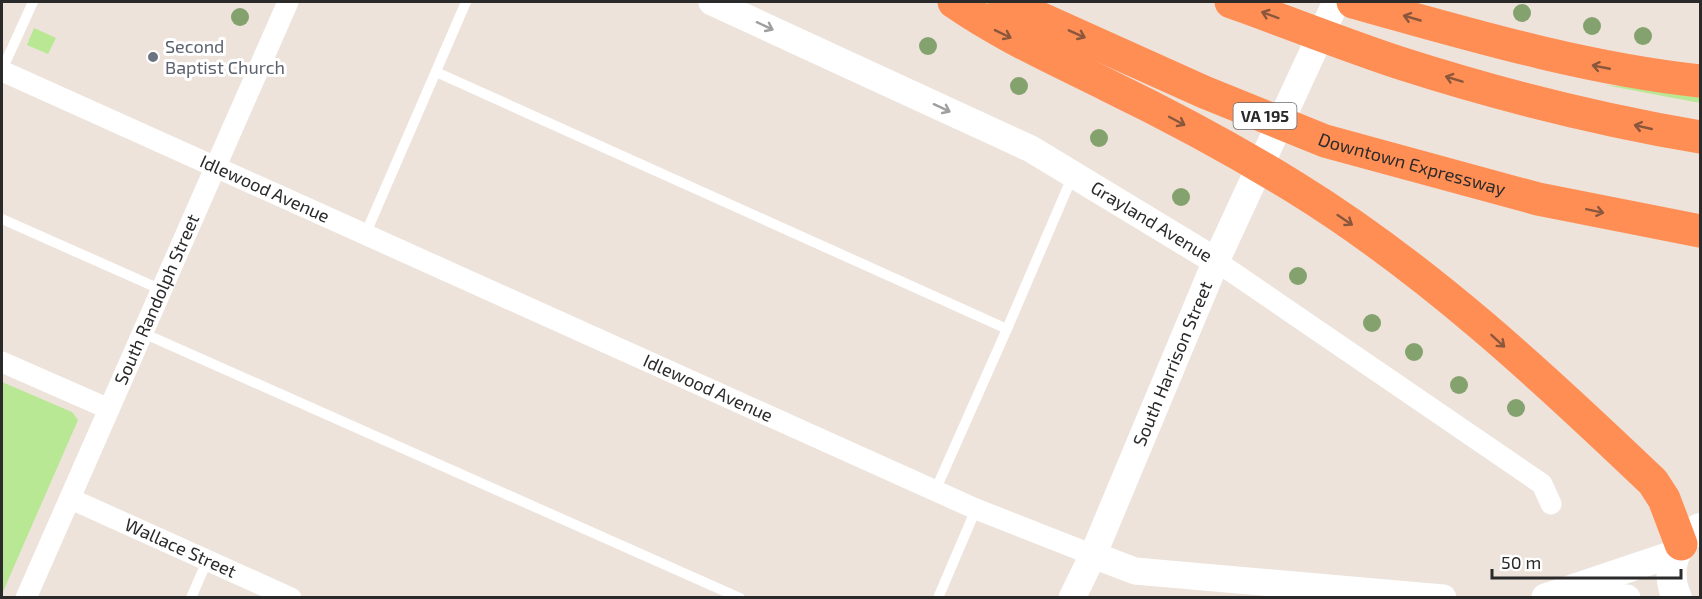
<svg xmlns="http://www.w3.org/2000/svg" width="1702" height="599" viewBox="0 0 1702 599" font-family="'Exo 2',sans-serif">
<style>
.green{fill:#b8e893}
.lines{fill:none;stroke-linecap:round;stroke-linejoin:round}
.service{stroke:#fff;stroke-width:10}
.minor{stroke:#fff;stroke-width:21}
.tertiary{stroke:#fff;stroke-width:27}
.secondary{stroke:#fff;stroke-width:30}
.motorway{stroke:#ff8e54;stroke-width:33}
.tree{fill:#84a26e}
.oneway{stroke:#8a573d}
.oneway2{stroke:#9f9f9f}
.worship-dot{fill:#6b7280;stroke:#fff;stroke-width:2}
.labels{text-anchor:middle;stroke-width:6;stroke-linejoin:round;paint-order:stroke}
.shield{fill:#fff;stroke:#6a6a6a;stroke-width:1.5}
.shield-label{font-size:16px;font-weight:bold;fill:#2a2a2a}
.worship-label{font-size:18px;fill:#5b616d;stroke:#fff;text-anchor:start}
.street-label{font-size:18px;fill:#2a2a2a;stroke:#fff}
</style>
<rect width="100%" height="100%" fill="#ede3db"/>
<path class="green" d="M 34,28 L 56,38 L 48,54 L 27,45 Z
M 1605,85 L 1700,93 L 1700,103 Z
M 2,382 L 72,412 L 78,420 L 2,594 Z"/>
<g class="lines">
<path class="service" d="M 2,70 L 33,2
M 436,72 L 1007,329 L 1073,175
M 2,219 L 162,290
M 365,235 L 466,2
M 143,333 L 740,598
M 935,491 L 1007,329
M 191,598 L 207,561
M 938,598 L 976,509"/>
<g class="minor">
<path id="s1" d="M 2,71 L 976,509 L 1093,555"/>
<path d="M 1216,261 L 1542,484 L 1551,504"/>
<path d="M 2,362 L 109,409"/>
<path id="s2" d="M 71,499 L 291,598"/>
<path id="s3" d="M 26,598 L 288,2"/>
</g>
<g class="tertiary">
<path id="s4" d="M 712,2 L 1031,149 L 1216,261"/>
<path d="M 1093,555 L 1135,571 L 1443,598"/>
<path d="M 1545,597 L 1676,553"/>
<path id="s5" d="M 1072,598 L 1093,555 L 1216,261 L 1336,2"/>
<path d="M 1599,598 L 1627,598"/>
</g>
<path class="secondary" d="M 1677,598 C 1665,571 1673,541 1700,528"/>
<g class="motorway">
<path d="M 954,2 C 1003,36 1055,59 1109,86 C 1173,117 1236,151 1296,188 C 1427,269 1542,376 1653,482 L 1664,499 L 1681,544"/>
<path id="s6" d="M 1004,2 L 1204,92 L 1325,141 L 1538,199 L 1700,231"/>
<path d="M 1231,2 C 1288,22 1345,45 1403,64 C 1500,95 1600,120 1700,137"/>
<path d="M 1353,2 C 1468,34 1581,68 1700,81"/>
</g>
</g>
<g class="tree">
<circle cx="1522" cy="13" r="9"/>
<circle cx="240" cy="17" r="9"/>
<circle cx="1592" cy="26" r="9"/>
<circle cx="1643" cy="36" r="9"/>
<circle cx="928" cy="46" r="9"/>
<circle cx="1019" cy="86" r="9"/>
<circle cx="1099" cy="138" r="9"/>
<circle cx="1181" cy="197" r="9"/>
<circle cx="1298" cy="276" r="9"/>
<circle cx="1372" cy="323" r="9"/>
<circle cx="1414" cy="352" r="9"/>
<circle cx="1459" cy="385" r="9"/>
<circle cx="1516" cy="408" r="9"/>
</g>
<defs><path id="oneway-shaft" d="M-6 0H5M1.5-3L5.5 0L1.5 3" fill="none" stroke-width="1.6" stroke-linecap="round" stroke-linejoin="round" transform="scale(1.5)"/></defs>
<g class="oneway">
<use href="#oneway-shaft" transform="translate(1270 15) rotate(-160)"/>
<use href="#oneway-shaft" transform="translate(1412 18) rotate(-164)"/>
<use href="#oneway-shaft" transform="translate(1003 34) rotate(26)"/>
<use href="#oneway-shaft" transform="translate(1077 34) rotate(24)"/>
<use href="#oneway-shaft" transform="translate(1601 67) rotate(-169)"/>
<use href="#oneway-shaft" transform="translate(1454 79) rotate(-163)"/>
<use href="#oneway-shaft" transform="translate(1177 121) rotate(28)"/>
<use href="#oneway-shaft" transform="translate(1643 127) rotate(-167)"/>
<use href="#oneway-shaft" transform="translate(1595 211) rotate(12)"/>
<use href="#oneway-shaft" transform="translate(1345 220) rotate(34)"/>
<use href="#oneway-shaft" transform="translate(1498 341) rotate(42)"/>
</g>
<g class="oneway2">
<use href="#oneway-shaft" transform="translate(765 26) rotate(25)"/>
<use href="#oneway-shaft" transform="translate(942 108) rotate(25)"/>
</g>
<circle class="worship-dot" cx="153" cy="57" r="6"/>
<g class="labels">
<rect class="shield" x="1233.5" y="103" width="63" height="26" rx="4.5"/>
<g class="shield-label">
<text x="1265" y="122">VA 195</text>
</g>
<g class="worship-label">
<text x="165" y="53">Second<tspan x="165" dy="21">Baptist Church</tspan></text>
</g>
<g class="street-label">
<text dy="6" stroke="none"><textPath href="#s6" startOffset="440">Downtown Expressway</textPath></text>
<text dy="6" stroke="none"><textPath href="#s1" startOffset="288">Idlewood Avenue</textPath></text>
<text dy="6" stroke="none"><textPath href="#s4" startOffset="492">Grayland Avenue</textPath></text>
<text dy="6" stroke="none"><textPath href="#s3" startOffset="326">South Randolph Street</textPath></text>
<text dy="6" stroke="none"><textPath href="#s5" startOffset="255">South Harrison Street</textPath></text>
<text dy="6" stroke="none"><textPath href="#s1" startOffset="774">Idlewood Avenue</textPath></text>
<text dy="6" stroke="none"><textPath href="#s2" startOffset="120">Wallace Street</textPath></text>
</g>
</g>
<rect width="1702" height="599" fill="none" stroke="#2a2a2a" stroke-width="6"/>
<path d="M1492 569v9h189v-9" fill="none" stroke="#2a2a2a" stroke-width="3"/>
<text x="1501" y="569" font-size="18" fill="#2a2a2a" stroke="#ffffff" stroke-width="4.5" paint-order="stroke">50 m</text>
</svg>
